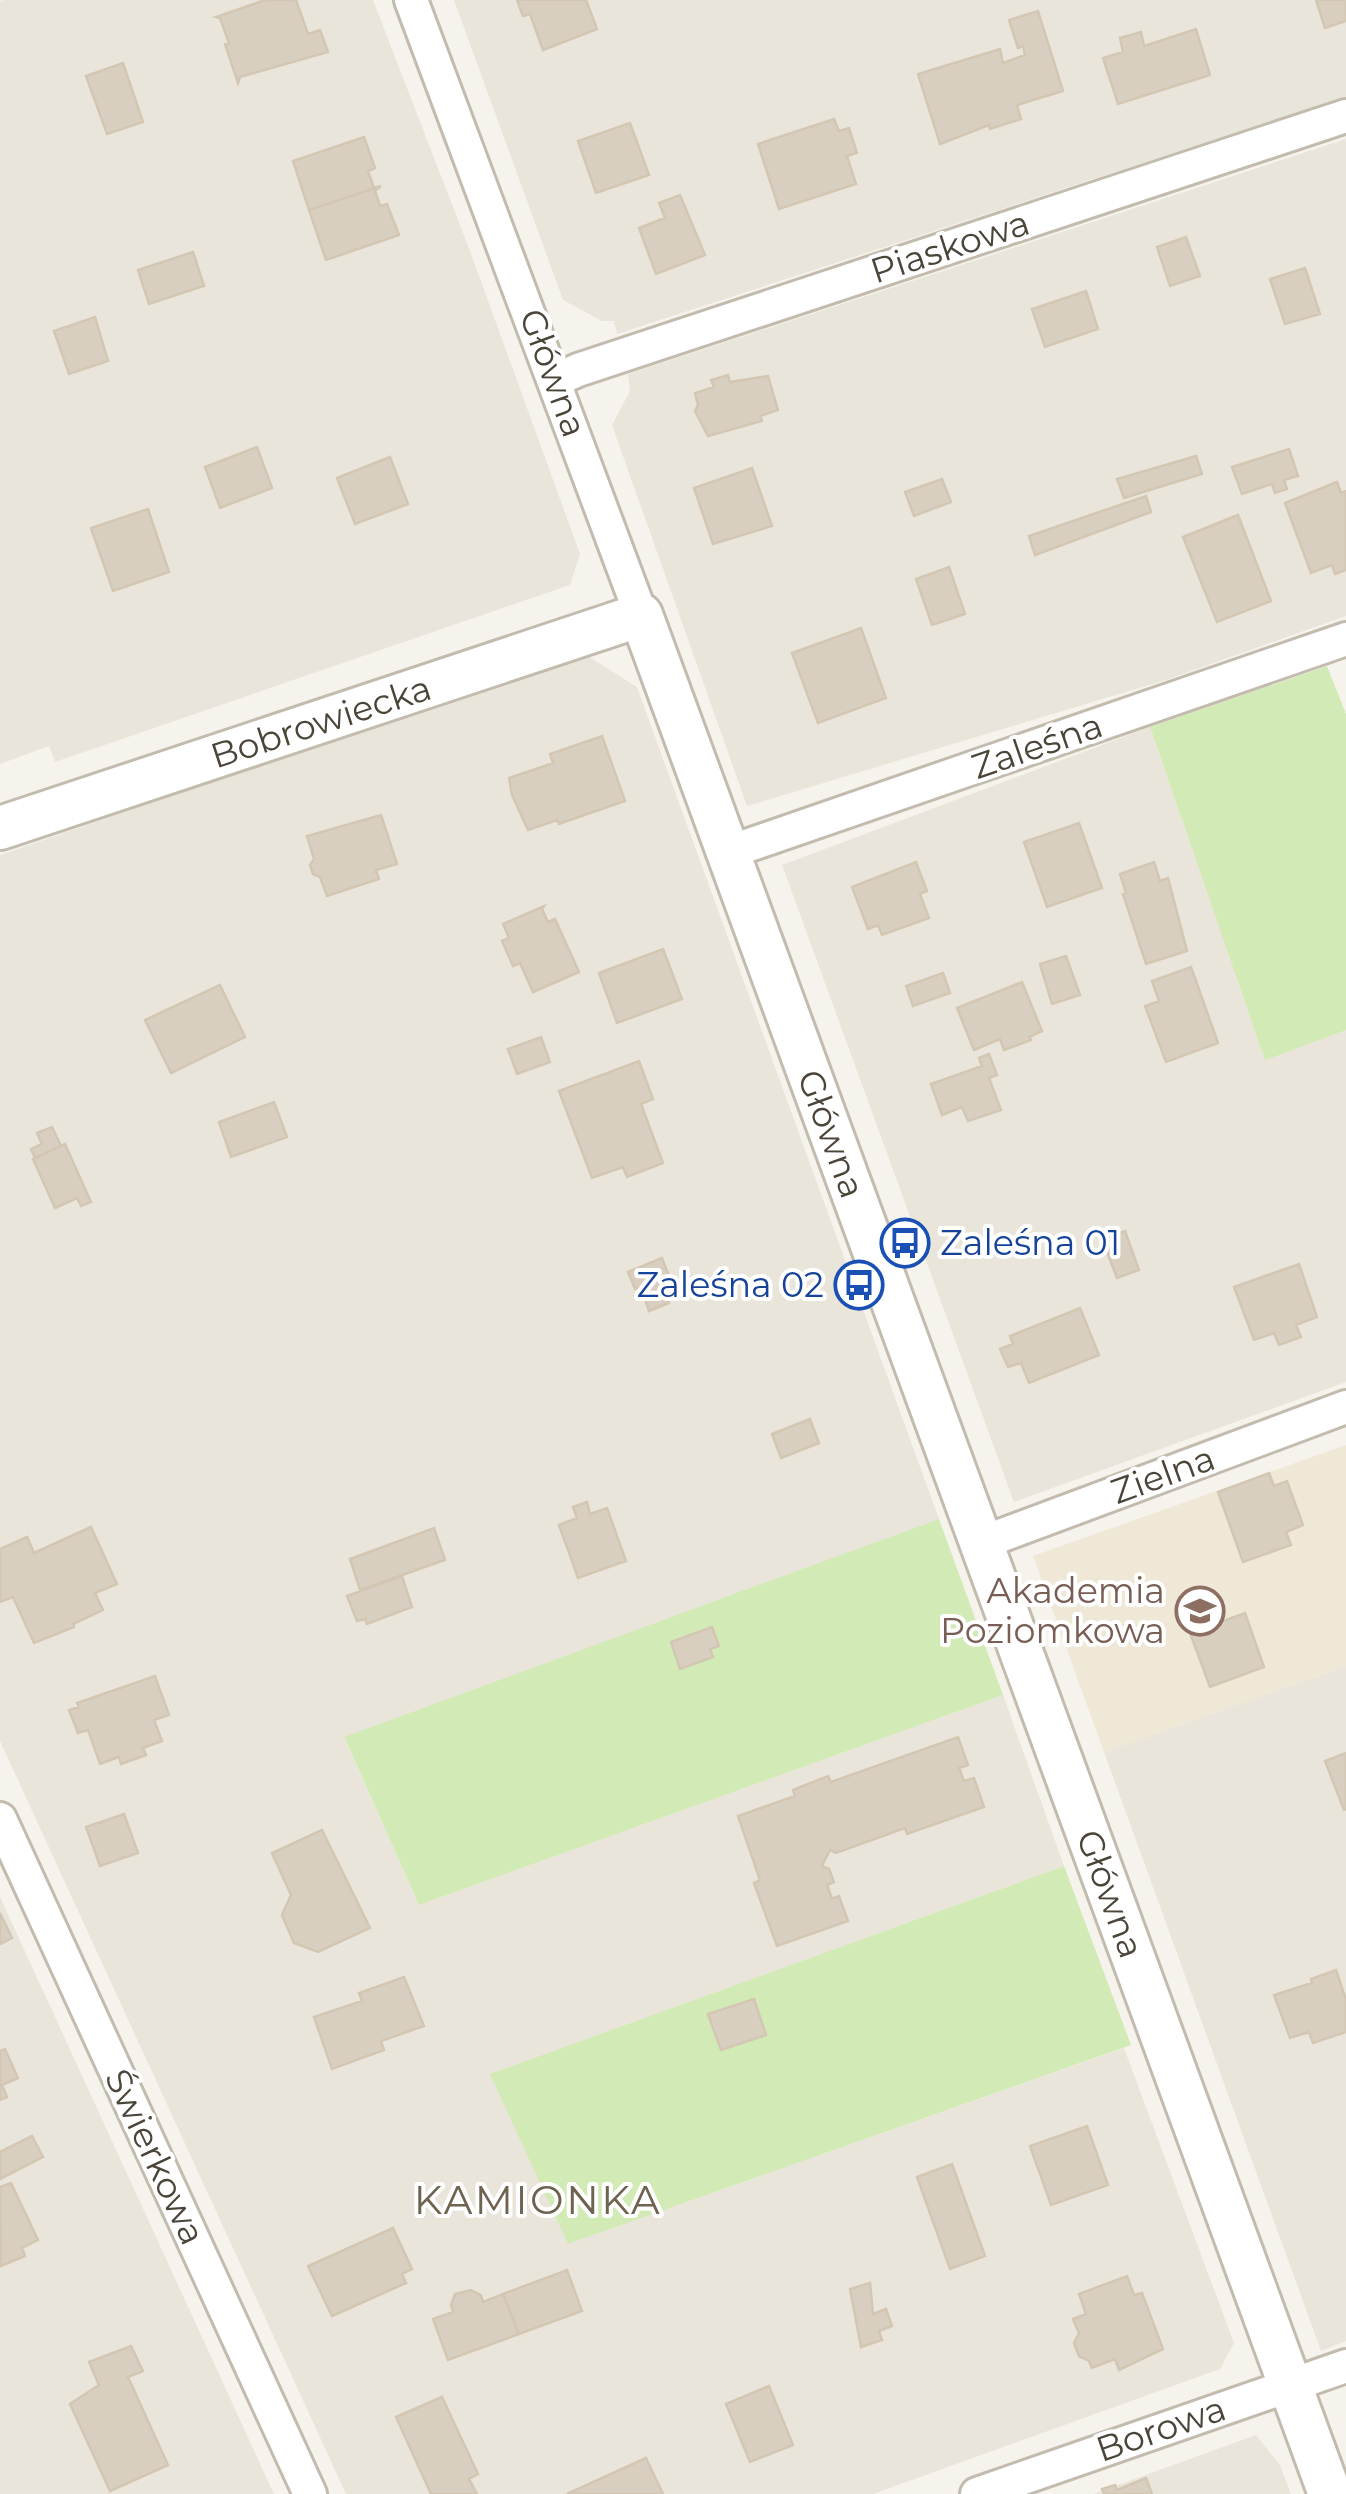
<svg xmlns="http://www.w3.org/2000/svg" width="1346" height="2494" viewBox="0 0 1346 2494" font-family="Montserrat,sans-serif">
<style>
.residential{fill:#eae5da}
.education{fill:#efe8d6}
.green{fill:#d2eab5}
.building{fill:#d8cfc1;stroke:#d3c7b4;stroke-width:2.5}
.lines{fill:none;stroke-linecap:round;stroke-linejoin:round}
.minor-casing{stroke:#c2bbae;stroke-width:38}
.tertiary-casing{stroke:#c2bbae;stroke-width:48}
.minor{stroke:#fff;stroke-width:32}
.tertiary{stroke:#fff;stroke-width:42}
.labels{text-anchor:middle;stroke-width:8;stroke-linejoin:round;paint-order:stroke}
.street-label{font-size:35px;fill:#4b4439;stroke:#fff}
.transit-label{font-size:35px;fill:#164399;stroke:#fff;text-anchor:start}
.education-label{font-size:35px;fill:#785e54;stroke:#fff;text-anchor:end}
.quarter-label{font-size:40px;letter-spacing:2.5px;fill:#6e6250;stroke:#fff}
</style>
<rect width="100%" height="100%" fill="#f6f3ec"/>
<path class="residential" d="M 4,0 L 373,0 L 470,251 L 580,554 L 570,585 L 55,762 L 49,746 L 0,764 L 0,1 Z
M 454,0 L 1346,0 L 1346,97 L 617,334 L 614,321 L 602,321 L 563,300 Z
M 1346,139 L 1346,616 L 1169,679 L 747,806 L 612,425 L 630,391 L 628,374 Z
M 583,653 L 637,687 L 939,1519 L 344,1738 L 419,1905 L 1003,1695 L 1064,1866 L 491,2074 L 568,2244 L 1124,2048 L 1234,2343 L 1220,2369 L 873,2494 L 346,2494 L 0,1741 L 0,855 Z
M 1150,727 L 1265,1059 L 1346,1030 L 1346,1382 L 1014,1502 L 782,865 Z
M 1346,1666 L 1346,2341 L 1321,2351 L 1104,1752 Z
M 0,1897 L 274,2494 L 0,2494 Z
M 1256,2435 L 1280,2465 L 1291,2494 L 1093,2494 Z"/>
<path class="education" d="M 1346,1445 L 1346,1666 L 1104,1752 L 1033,1556 Z"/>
<path class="green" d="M 1327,666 L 1346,714 L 1346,1030 L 1265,1060 L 1150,727 Z
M 939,1519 L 1003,1695 L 419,1905 L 344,1737 Z
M 1064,1866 L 1131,2045 L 568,2244 L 490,2074 Z"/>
<path class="building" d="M 265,0 L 296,0 L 308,34 L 320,30 L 328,52 L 240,77 L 238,83 L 225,44 L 229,43 L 220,18 L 216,17 Z
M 517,0 L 586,0 L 597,29 L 543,50 L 530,14 L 523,16 Z
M 1316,0 L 1346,0 L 1346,21 L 1325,28 Z
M 1038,11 L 1063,91 L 1017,105 L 1021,119 L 990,129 L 989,125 L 940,144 L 918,74 L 1000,49 L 1003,63 L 1025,55 L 1023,46 L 1018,48 L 1009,20 Z
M 1196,29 L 1210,75 L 1118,104 L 1103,58 L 1123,52 L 1120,38 L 1141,32 L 1144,46 Z
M 123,63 L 143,122 L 107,134 L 86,76 Z
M 834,119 L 839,131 L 849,128 L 857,153 L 847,156 L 856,184 L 779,209 L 758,144 Z
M 630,123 L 649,175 L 596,193 L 578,141 Z
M 364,137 L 375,168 L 368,171 L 374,188 L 381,186 L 309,210 L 293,161 Z
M 381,186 L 375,191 L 380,206 L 387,204 L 399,235 L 326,260 L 309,210 Z
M 680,195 L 705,255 L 656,274 L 639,228 L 665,218 L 659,203 Z
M 1186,237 L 1200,276 L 1170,286 L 1157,247 Z
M 193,252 L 204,286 L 149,304 L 138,270 Z
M 1305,268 L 1320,314 L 1285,324 L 1270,279 Z
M 1086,291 L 1098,329 L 1045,347 L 1032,309 Z
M 95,317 L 108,361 L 69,374 L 54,331 Z
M 728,375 L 730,382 L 768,376 L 778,410 L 760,416 L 762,421 L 708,436 L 695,411 L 698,405 L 695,393 L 714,387 L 711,380 Z
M 257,447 L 272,488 L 220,508 L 205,467 Z
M 1289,449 L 1298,476 L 1284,480 L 1287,489 L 1275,493 L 1272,484 L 1242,494 L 1232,467 Z
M 1196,456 L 1202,474 L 1124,498 L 1117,479 Z
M 390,457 L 408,504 L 355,524 L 337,478 Z
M 752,468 L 772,526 L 713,544 L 694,488 Z
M 942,479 L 951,502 L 914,516 L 905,492 Z
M 1337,482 L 1341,493 L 1346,491 L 1346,570 L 1335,574 L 1332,565 L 1311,573 L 1285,503 Z
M 1146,496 L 1151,512 L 1035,555 L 1029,536 Z
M 148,509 L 169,572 L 113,591 L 91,528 Z
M 1238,515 L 1271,601 L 1217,622 L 1183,537 Z
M 949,567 L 965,614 L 932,625 L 916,579 Z
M 861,628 L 886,698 L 818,723 L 792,653 Z
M 602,736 L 625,801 L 559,824 L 557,820 L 528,830 L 512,795 L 509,778 L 553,763 L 550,754 Z
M 381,815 L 397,864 L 376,870 L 379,879 L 327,896 L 320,877 L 313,874 L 310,865 L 314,859 L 307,836 Z
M 1079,823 L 1102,888 L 1047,907 L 1024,842 Z
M 916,862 L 927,891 L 920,894 L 929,918 L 882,935 L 878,925 L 868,929 L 852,887 Z
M 1154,862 L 1160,881 L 1168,878 L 1187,951 L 1146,964 L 1123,894 L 1126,893 L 1120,874 Z
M 544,906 L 542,909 L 548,922 L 555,919 L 579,972 L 533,992 L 520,963 L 513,966 L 502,941 L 509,938 L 503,924 Z
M 663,949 L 682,999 L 617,1023 L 599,973 Z
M 1066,956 L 1080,995 L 1052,1004 L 1040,964 Z
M 1191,967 L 1218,1043 L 1166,1062 L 1145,1006 L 1159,1001 L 1152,981 Z
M 943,973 L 950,993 L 913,1006 L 906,986 Z
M 1022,982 L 1042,1031 L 1029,1037 L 1031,1040 L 1004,1050 L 1000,1039 L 974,1050 L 957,1008 Z
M 220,985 L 245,1037 L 171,1073 L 145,1020 Z
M 541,1037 L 550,1062 L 517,1074 L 508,1049 Z
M 989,1054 L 997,1075 L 989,1078 L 1001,1110 L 968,1121 L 962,1107 L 942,1115 L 931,1084 L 982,1066 L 979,1058 Z
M 639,1061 L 653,1099 L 641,1104 L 663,1163 L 627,1177 L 623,1167 L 592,1178 L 559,1091 Z
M 274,1102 L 287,1137 L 231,1157 L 219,1122 Z
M 52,1127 L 61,1146 L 35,1158 L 31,1149 L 42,1144 L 37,1133 Z
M 65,1144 L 91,1202 L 81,1206 L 77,1198 L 55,1208 L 33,1159 Z
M 1125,1231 L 1139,1270 L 1117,1278 L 1102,1239 Z
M 662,1258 L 669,1276 L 660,1279 L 669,1303 L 649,1311 L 641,1287 L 635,1289 L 628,1272 Z
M 1299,1264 L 1317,1317 L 1296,1325 L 1301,1337 L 1279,1345 L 1274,1333 L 1254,1340 L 1234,1287 Z
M 1080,1308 L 1099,1355 L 1029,1383 L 1021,1363 L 1008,1367 L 1000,1349 L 1013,1344 L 1010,1336 Z
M 810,1419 L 819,1443 L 781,1458 L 772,1434 Z
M 1269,1473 L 1274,1486 L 1287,1481 L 1303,1525 L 1286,1532 L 1291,1545 L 1243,1562 L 1218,1492 Z
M 587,1502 L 590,1514 L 607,1508 L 626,1561 L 578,1578 L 559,1525 L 577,1518 L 573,1507 Z
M 91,1527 L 117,1584 L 95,1593 L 103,1610 L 73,1624 L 74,1627 L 34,1643 L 13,1597 L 0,1602 L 0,1549 L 27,1537 L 34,1553 Z
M 434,1528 L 445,1560 L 360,1590 L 350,1559 Z
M 402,1576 L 412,1607 L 367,1624 L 365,1619 L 357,1621 L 347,1596 Z
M 1245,1613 L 1264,1667 L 1210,1687 L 1190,1633 Z
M 712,1627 L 719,1646 L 710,1649 L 713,1657 L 680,1669 L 671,1642 Z
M 155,1676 L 169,1715 L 154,1720 L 162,1741 L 143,1748 L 146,1755 L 121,1764 L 119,1757 L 100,1764 L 88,1730 L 78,1733 L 69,1710 L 79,1707 L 77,1703 Z
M 958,1737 L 968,1765 L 959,1768 L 964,1781 L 974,1778 L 984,1807 L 907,1834 L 905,1828 L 836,1853 L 830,1850 L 822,1866 L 829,1869 L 834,1882 L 827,1885 L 832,1899 L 839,1896 L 848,1921 L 777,1946 L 754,1883 L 760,1880 L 738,1816 L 795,1796 L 793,1790 L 828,1776 L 831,1782 Z
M 1346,1753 L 1346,1809 L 1344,1810 L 1325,1761 Z
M 124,1814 L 138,1853 L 100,1866 L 86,1827 Z
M 322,1830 L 370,1928 L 318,1952 L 294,1943 L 282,1915 L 291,1895 L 272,1853 Z
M 0,1913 L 12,1938 L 0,1944 Z
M 1336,1970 L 1346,2000 L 1346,2032 L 1313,2043 L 1309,2032 L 1290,2038 L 1274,1995 L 1312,1983 L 1311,1979 Z
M 404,1977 L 424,2026 L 381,2041 L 384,2050 L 332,2069 L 314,2017 L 362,2001 L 359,1993 Z
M 754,1999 L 766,2035 L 721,2050 L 708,2014 Z
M 5,2049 L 18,2078 L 2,2085 L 7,2097 L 0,2100 L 0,2051 Z
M 1087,2126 L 1108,2185 L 1051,2205 L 1030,2146 Z
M 32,2136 L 43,2157 L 0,2179 L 0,2152 Z
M 952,2164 L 985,2256 L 950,2269 L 917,2177 Z
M 11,2183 L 38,2240 L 22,2248 L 25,2256 L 1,2266 L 0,2187 Z
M 393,2228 L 412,2269 L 402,2274 L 406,2283 L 332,2316 L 308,2266 Z
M 567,2270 L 582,2311 L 519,2334 L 503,2294 Z
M 1127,2276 L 1134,2295 L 1142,2293 L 1163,2349 L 1119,2370 L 1115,2359 L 1092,2368 L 1089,2361 L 1079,2356 L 1074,2343 L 1079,2333 L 1073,2319 L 1086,2314 L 1079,2294 Z
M 870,2283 L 873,2314 L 886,2309 L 892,2326 L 879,2331 L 882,2340 L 861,2347 L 850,2289 Z
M 471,2290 L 481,2295 L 483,2302 L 503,2294 L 519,2334 L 448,2360 L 433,2319 L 453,2312 L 451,2305 L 455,2294 Z
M 131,2346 L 143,2371 L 128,2377 L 168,2465 L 110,2491 L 70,2404 L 99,2385 L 89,2362 Z
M 769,2386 L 793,2445 L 750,2462 L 726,2404 Z
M 442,2397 L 478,2474 L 469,2479 L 477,2494 L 431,2494 L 396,2417 Z
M 646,2458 L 663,2494 L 567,2494 Z
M 1146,2478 L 1152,2494 L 1104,2494 L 1102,2489 L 1115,2485 L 1117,2490 Z"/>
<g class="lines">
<g class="minor-casing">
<path id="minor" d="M 411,0 L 641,615
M 556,380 L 578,370 L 1346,116
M 729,852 L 1346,639
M 981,1543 L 1346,1407
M 0,1819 L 310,2494
M 977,2494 L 1346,2366"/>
</g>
<g class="tertiary-casing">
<path id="tertiary" d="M 0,828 L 641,615 L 1330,2494"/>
</g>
<use href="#minor" class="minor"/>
<use href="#tertiary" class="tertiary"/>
</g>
<defs>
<g id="bus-ring" transform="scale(2.5)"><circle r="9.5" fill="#fff" stroke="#1a4fb4" stroke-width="1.5"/><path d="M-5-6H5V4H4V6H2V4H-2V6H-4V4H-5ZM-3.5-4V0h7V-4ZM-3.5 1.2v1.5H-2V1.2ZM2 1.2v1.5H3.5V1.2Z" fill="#1a4fb4"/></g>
<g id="school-ring" transform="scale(2.5)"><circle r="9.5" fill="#fff" stroke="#8d6e63" stroke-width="1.5"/><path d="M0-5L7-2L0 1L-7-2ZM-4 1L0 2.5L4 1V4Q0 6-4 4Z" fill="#8d6e63"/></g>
</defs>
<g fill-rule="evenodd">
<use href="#bus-ring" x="905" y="1243"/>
<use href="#bus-ring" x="859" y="1285"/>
<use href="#school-ring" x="1200" y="1611"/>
</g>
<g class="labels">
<g class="street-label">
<text transform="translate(950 247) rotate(-18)" y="12">Piaskowa</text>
<text transform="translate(553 373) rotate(70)" y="12">Główna</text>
<text transform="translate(321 722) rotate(-18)" y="12">Bobrowiecka</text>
<text transform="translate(1037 746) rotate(-19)" y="12">Zaleśna</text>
<text transform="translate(831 1134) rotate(70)" y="12">Główna</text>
<text transform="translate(1163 1475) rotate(-20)" y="12">Zielna</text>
<text transform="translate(1110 1894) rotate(70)" y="12">Główna</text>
<text transform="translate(155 2157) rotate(65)" y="12">Świerkowa</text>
<text transform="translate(1161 2429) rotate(-19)" y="12">Borowa</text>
</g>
<g class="transit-label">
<text x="940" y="1255">Zaleśna 01</text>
<text x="824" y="1297" text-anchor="end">Zaleśna 02</text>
</g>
<g class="education-label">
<text x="1165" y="1603">Akademia<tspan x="1165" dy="40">Poziomkowa</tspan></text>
</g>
<g class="quarter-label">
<text x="538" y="2214">KAMIONKA</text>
</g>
</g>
</svg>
